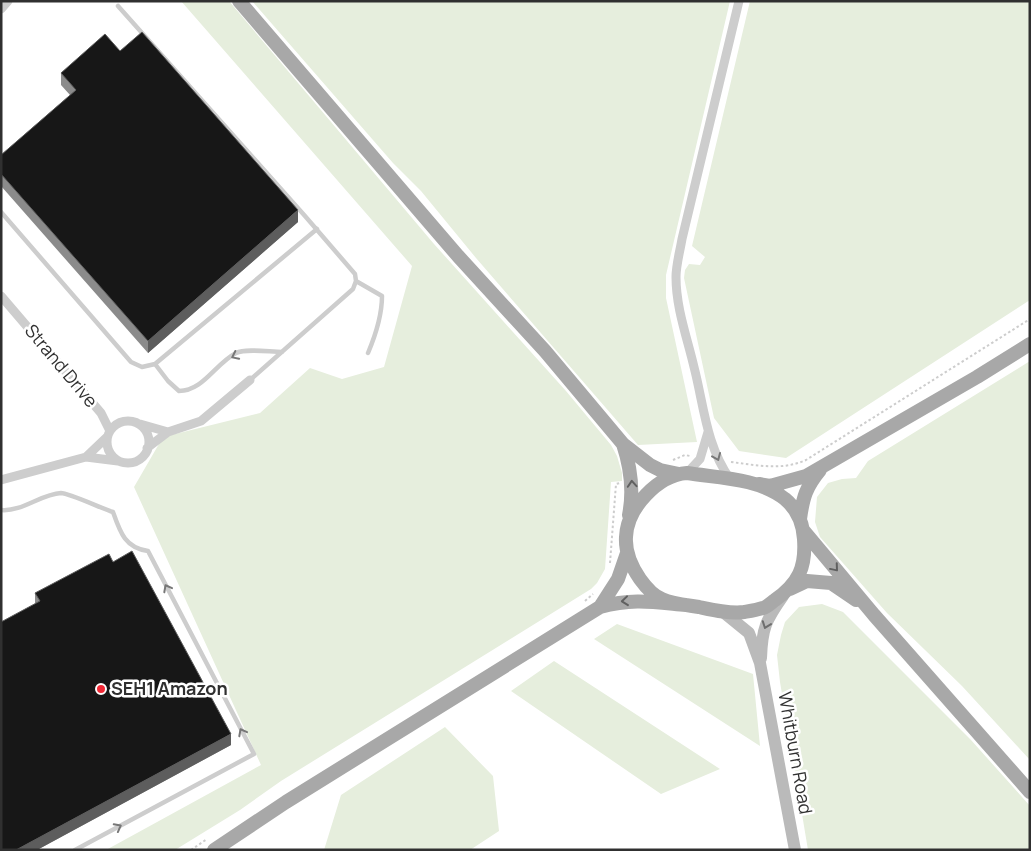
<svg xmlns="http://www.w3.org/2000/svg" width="1031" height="851" viewBox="0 0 1031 851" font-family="Manrope,sans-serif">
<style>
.green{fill:#e6eedd}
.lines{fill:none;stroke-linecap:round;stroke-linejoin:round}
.path{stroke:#cdcdcd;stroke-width:2;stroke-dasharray:2.5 2.5;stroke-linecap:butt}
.service{stroke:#cdcdcd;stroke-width:4.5}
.minor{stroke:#cdcdcd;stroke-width:9}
.secondary{stroke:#bababa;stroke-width:12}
.primary{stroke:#a8a8a8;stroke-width:14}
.wall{fill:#8b8b8b}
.shaded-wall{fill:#5d5d5d}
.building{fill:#171717;stroke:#5d5d5d}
.oneway{stroke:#777}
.oneway2{stroke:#606060}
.oneway3{stroke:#6e6e6e}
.poi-dot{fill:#f12835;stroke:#fff;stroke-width:2}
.labels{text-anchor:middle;stroke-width:5;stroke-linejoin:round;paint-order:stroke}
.street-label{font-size:18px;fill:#303030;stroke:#fff}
.poi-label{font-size:18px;font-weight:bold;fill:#303030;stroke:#fff;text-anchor:start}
</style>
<rect width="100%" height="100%" fill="#fff"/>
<path class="green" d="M 181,1 L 229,1 L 434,244 L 566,391 L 611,445 L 617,456 L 622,473 L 622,481 L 611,482 L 605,569 L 597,583 L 591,589 L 281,781 L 240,810 L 175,850 L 106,850 L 261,765 L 134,487 L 163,437 L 260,413 L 310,368 L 342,379 L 384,367 L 412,266 Z
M 252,1 L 730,1 L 666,275 L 666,298 L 697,442 L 638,445 L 476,258 L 421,191 L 393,163 Z
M 750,1 L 1030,1 L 1030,300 L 786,458 L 739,451 L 714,418 L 684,278 L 685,270 L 689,264 L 700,265 L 705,257 L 692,246 Z
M 1030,361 L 1030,760 L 962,686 L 887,613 L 820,537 L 815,522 L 817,497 L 828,483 L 842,479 L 856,478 L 868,461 Z
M 822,604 L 843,612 L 971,740 L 1030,806 L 1030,850 L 808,850 L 780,682 L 777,655 L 781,635 L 785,622 L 799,607 Z
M 617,624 L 753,674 L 760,746 L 594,639 Z
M 554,661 L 720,769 L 661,794 L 511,691 Z
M 445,727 L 493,776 L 499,831 L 470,850 L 324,850 L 341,795 Z"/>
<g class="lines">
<path class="path" d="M 673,460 L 685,455 L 690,456
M 731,462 C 756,465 782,471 806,460 L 1030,319
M 610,563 L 616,484 L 620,483
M 585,601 L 593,594
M 191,850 L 207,839"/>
<path class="service" d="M 118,6 L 305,216 L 355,274 L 356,281 L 353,289 L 250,380
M 1,212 L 131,362 L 142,367 L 155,364 L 317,229
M 356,281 L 382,296 C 382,316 376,334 368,353
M 155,364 L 168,381 L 179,391 C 203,391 215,364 236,353 C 246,348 270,352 282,352
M 1,510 C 22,512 41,494 61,493 C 69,493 103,509 113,512 C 120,532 125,548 148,551 L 254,754 L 75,850"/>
<path class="minor" d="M 1,9 L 8,1
M 1,296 L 101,413 L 110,431
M107 442a21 21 0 1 1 42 0a21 21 0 1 1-42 0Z
M 140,424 L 168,432
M 147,448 L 168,432 L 201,421 L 250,380
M 86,457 L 107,437
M 687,473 L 700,459 L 708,432
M 730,479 C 706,445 704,406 694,367 C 687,337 676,308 676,277 C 676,265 680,251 682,239 L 739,1
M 1,480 L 86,457 L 118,461"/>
<path class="secondary" d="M 722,611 L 749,633 L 760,663 L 795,850
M 761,658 C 762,628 766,620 783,596"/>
<path class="primary" d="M 239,1 L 458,256 L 545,351 L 623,444 L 650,465 L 660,470 L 679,474
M 623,444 C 631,468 634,490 629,515
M 687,473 C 719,478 758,478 785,499 C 797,509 803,523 804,539 C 806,567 799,583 775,600 C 772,602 767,607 763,608 C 757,610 750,611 744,612 C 730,614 713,610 699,607 C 687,605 673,604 662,599 C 654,596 645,586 640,579 C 631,566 625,553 626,537 C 627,508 658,475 687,473 Z
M 759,484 L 770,486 L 806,476 L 977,377 L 1030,344
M 800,519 C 803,497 806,487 820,470
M 803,530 L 874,615 L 1030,792
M 790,589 L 807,581 L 831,583 L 856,600
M 600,607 L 618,579 L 627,553
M 214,850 L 286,802 L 600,607 C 633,598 653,602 686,605"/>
</g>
<path class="wall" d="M 120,51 L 298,222 L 148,353 L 1,186 L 1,155 L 70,95 L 61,85 L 61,73 Z
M 113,562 L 231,745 L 37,850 L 1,850 L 35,604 L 35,593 Z"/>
<path class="shaded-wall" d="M 298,210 L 298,222 L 148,353 L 148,341 Z
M 231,734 L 231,745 L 37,850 L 16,850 Z"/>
<path class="building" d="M 142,32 L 298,210 L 148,341 L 1,174 L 1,155 L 76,90 L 61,73 L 105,34 L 120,51 Z
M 132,551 L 231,734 L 16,850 L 1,850 L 1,622 L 40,601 L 35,593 L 109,554 L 113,562 Z"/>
<defs><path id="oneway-chevron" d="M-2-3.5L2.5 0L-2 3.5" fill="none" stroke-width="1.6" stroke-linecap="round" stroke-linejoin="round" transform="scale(1.25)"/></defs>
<g class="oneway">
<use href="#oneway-chevron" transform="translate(235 356) rotate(154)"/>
<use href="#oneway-chevron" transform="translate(717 457) rotate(67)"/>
<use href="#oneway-chevron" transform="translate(167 588) rotate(-118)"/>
<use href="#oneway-chevron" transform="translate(242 732) rotate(-118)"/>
<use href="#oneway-chevron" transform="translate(118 827) rotate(-28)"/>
</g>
<g class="oneway2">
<use href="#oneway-chevron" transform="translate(632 484) rotate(-94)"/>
<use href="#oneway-chevron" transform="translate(835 568) rotate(50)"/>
<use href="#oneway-chevron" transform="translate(625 601) rotate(174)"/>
</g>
<use class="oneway3" href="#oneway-chevron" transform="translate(766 625) rotate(110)"/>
<circle class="poi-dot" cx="101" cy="689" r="5"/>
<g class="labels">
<g class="street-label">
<text transform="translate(61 366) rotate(50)" y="6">Strand Drive</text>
<text transform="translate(795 753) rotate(80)" y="6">Whitburn Road</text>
</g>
<g class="poi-label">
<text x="111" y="695">SEH1 Amazon</text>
</g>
</g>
<rect width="1031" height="851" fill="none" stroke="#303030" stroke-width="5"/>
</svg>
